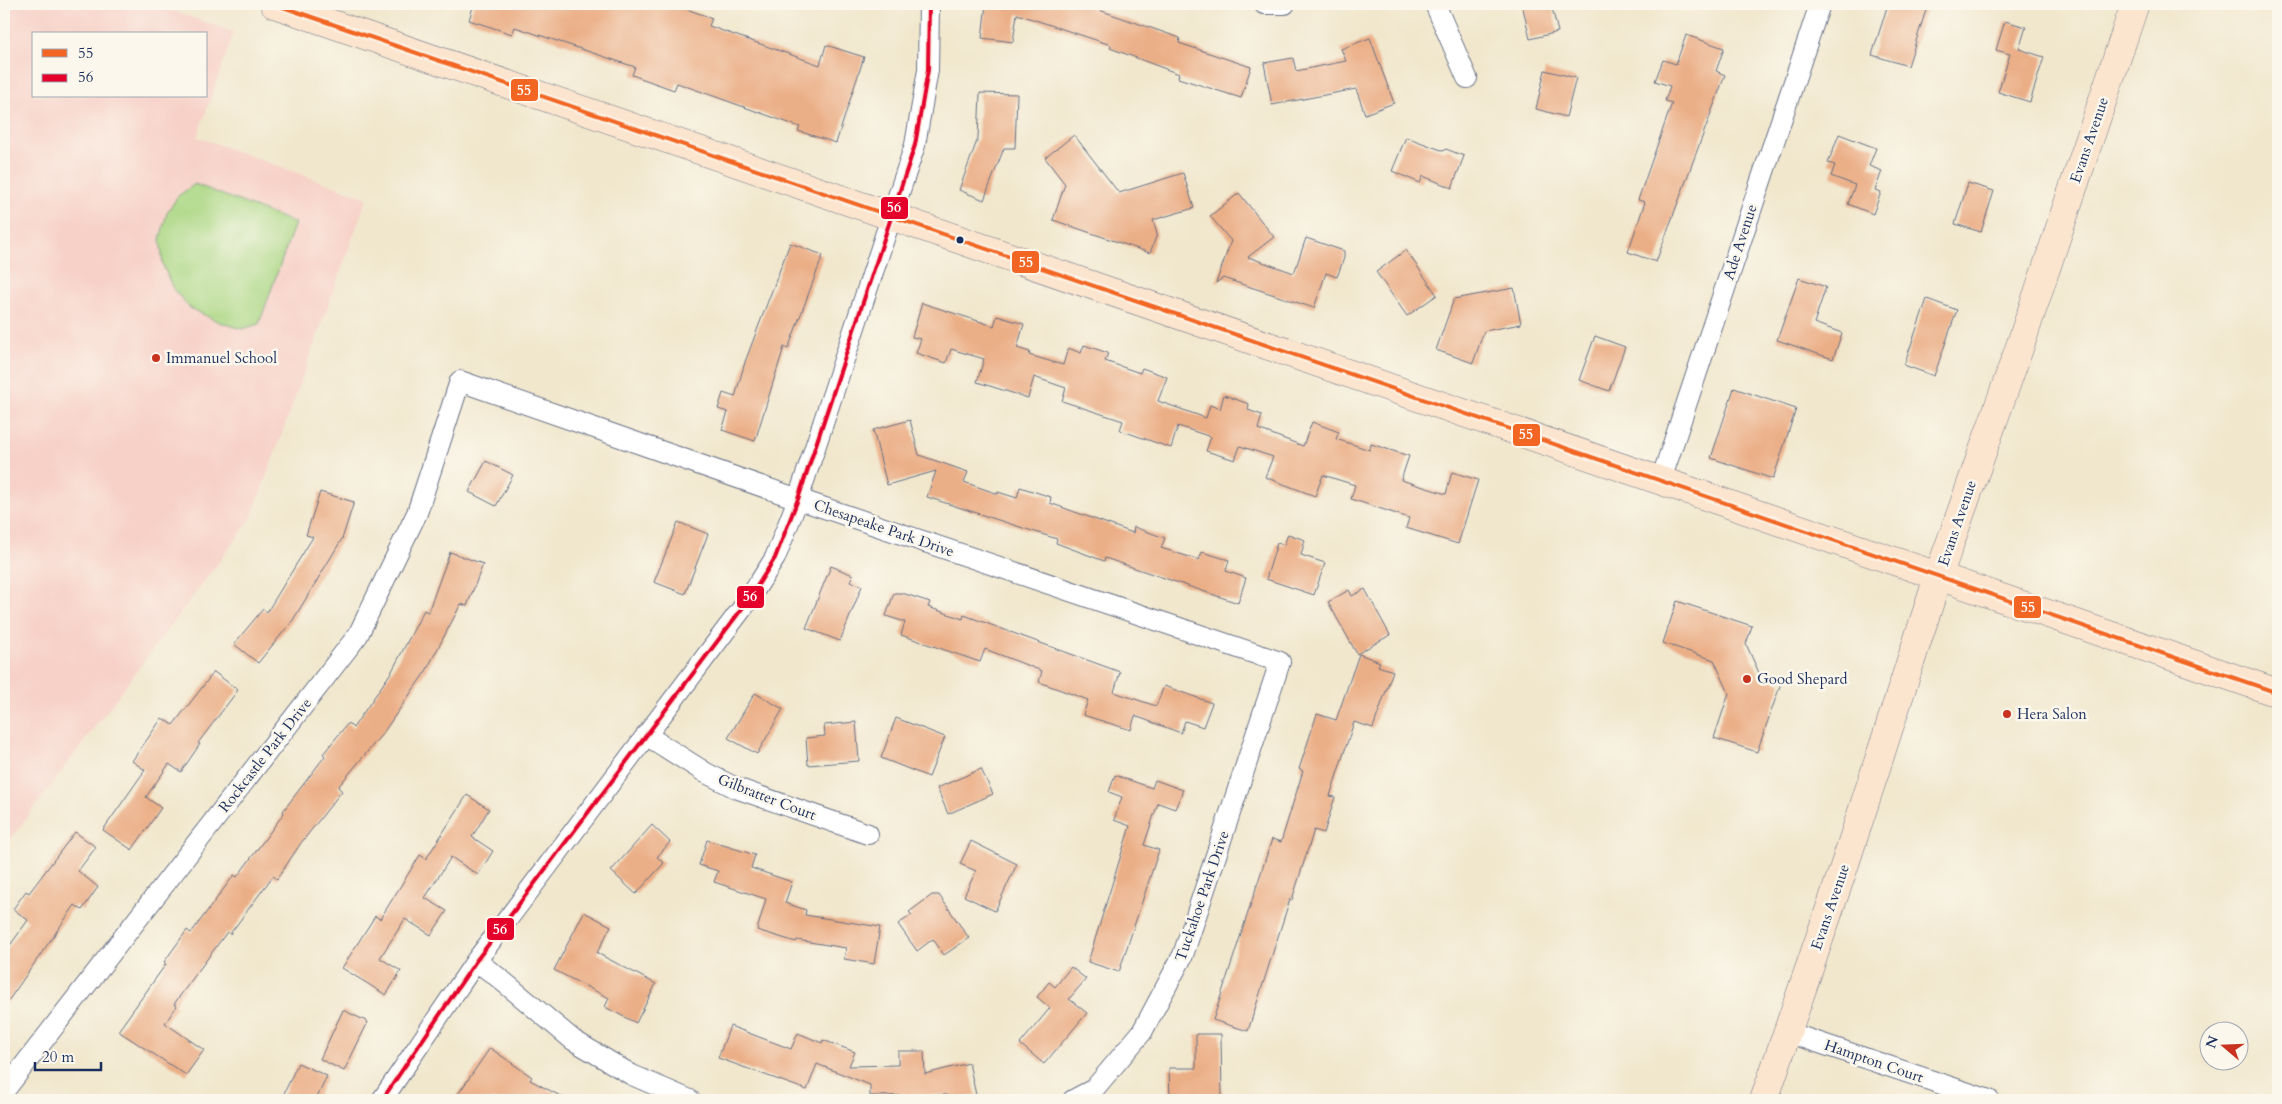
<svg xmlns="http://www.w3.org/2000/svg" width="2282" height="1104" viewBox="0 0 2282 1104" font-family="Cardo,serif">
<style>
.built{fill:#f7d1c8;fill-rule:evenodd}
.green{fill:#abd784;stroke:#638371}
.building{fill:#ebaf87}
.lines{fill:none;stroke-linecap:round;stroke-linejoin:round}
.street-casing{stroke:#666f85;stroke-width:22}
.secondary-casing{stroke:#666f85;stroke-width:29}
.street{stroke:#fff;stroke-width:20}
.secondary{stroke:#fce5cf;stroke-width:28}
.bus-1-casing{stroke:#fbf7ec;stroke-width:8}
.bus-2-casing{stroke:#fbf7ec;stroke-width:8}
.bus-1{stroke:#f26522;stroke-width:4}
.bus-2{stroke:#e4002b;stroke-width:4}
.bus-dot{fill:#1b2f5e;stroke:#fbf7ec;stroke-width:2}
.poi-dot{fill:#c8321e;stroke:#fbf7ec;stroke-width:2}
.labels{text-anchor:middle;stroke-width:5;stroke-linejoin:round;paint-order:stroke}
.street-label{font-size:15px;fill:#1b2f5e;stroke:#fbf7ec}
.poi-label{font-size:15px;fill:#1b2f5e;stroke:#fbf7ec;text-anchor:start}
.line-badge{stroke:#fbf7ec;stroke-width:2}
.badge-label{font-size:14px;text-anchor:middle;font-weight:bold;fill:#fff}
</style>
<rect width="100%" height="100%" fill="#fbf7ec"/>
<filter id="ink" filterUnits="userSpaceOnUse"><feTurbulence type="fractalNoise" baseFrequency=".02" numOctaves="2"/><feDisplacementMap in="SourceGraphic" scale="10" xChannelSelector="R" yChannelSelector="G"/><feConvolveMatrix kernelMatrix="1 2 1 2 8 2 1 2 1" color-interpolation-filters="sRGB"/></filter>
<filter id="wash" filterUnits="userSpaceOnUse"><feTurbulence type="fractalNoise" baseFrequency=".0096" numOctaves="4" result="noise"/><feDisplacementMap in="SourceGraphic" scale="20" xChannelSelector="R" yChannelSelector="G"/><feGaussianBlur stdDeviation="1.12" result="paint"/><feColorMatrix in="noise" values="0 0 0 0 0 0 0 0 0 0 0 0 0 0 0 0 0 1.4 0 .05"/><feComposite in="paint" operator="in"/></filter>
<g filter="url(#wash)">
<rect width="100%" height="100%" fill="#f1e7cd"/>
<path class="built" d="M 4,4 L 153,4 L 234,32 L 197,137 L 367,198 L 251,519 L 4,848 ZM 34,34 L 206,34 L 206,96 L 34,96 Z"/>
<path class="green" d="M 195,184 L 295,223 L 259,324 L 242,329 L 219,322 L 190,308 L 173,289 L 163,265 L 160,239 L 167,213 L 178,196 Z"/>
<g id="blocks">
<path class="building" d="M 474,4 L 672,4 L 712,18 L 709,26 L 820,65 L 826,45 L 864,57 L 836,143 L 798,131 L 800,127 L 677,83 L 674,90 L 632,75 L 635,67 L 515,27 L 512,34 L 469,20 Z
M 986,4 L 1082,4 L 1180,38 L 1179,43 L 1251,67 L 1241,98 L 1178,78 L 1179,74 L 1110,48 L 1111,45 L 1017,14 L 1013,42 L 982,38 Z
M 1522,4 L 1551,4 L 1558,32 L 1530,39 Z
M 1888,4 L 1928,4 L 1908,66 L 1872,55 Z
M 2005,21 L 2026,27 L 2019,49 L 2044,57 L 2030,102 L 1998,92 L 2010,54 L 1996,50 Z
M 1686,35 L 1724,48 L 1716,71 L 1725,75 L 1656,262 L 1628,252 L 1645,202 L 1638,200 L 1672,103 L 1665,101 L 1670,86 L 1655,81 L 1663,60 L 1676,64 Z
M 1370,38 L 1394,103 L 1365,114 L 1356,89 L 1272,105 L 1264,63 L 1293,58 L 1296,71 L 1346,61 L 1341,49 Z
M 1545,70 L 1576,78 L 1566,117 L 1536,109 Z
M 980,93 L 1017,94 L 1015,148 L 1004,148 L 984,200 L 959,190 L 978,138 Z
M 1839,134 L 1876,148 L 1869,166 L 1882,171 L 1875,190 L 1881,192 L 1873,214 L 1848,204 L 1855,185 L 1831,176 L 1835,165 L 1828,163 Z
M 1074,135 L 1119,193 L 1183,173 L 1194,208 L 1153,220 L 1157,234 L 1150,253 L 1053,220 L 1065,184 L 1045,158 Z
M 1406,137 L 1444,151 L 1446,149 L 1464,156 L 1452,188 L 1423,176 L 1420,183 L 1392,171 Z
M 1968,183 L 1994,191 L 1981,232 L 1955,224 Z
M 1239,193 L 1274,237 L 1248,257 L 1294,273 L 1306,238 L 1344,251 L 1344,258 L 1337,277 L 1326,273 L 1314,308 L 1223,278 L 1216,283 L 1231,241 L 1210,216 Z
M 790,243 L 823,255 L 788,349 L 784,347 L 755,441 L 722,430 L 728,412 L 718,409 L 723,393 L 735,397 L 745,362 Z
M 1406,250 L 1437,295 L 1407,316 L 1376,272 Z
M 1799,278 L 1826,287 L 1814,323 L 1842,333 L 1833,359 L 1777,340 Z
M 1514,288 L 1521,324 L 1484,331 L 1473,363 L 1436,350 L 1454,299 Z
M 1927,299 L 1957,310 L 1934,376 L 1904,365 Z
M 922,303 L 994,326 L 997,316 L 1024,324 L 1017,348 L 1030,352 L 1029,355 L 1063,365 L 1068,348 L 1081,353 L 1084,345 L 1108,353 L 1105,361 L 1140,373 L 1142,368 L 1167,377 L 1158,401 L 1206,418 L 1210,405 L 1220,409 L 1224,395 L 1249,404 L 1248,410 L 1262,415 L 1258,429 L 1303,446 L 1312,422 L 1339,432 L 1336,439 L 1370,450 L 1371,444 L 1409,456 L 1401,480 L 1446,494 L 1452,472 L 1478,480 L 1458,544 L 1406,528 L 1409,518 L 1351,499 L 1355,485 L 1323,475 L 1315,496 L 1265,477 L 1273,457 L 1240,446 L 1235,460 L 1206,451 L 1211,437 L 1178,426 L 1171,448 L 1120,430 L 1123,421 L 1062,401 L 1066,388 L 1034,377 L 1028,398 L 977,382 L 984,359 L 951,349 L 946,363 L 916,353 L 921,339 L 912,337 Z
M 1595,336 L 1625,347 L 1609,391 L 1579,380 Z
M 1734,388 L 1796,409 L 1773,479 L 1711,458 Z
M 910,420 L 919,455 L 968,472 L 964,482 L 998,494 L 998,492 L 1017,498 L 1020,487 L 1051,497 L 1050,503 L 1133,533 L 1134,527 L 1165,538 L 1161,548 L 1199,560 L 1202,552 L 1229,560 L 1226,571 L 1246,578 L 1238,603 L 1105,558 L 1104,561 L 1056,543 L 1057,539 L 927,497 L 936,471 L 887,485 L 873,430 Z
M 486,461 L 513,475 L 496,506 L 469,492 Z
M 320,492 L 354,502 L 342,539 L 293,620 L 258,663 L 234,644 L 263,609 L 267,612 L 313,537 L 306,535 Z
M 678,522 L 708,534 L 685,594 L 654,582 Z
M 1288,534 L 1305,540 L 1301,555 L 1325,563 L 1314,595 L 1266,579 L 1277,543 L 1284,545 Z
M 450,552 L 483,564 L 467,606 L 461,604 L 426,671 L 383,733 L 338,787 L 342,791 L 301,843 L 277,879 L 273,876 L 230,934 L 227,932 L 174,1004 L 177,1006 L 165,1023 L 204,1050 L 186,1075 L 118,1031 L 166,964 L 164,962 L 187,930 L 191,933 L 234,875 L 237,877 L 284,813 L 283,811 L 325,756 L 323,754 L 348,723 L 353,728 L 392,671 L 424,610 L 428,612 Z
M 831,566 L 853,575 L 850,581 L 862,586 L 840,641 L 806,628 Z
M 1365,589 L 1390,635 L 1357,654 L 1328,602 L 1349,590 L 1352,596 Z
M 894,593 L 902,593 L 930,602 L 928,607 L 963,619 L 964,615 L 1120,672 L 1114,692 L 1156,706 L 1164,686 L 1212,703 L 1203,727 L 1185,721 L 1181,733 L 1135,716 L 1131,730 L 1083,715 L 1088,700 L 1039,682 L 1042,671 L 985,649 L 980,662 L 901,635 L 905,622 L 886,616 Z
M 1677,601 L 1752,626 L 1746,644 L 1760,675 L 1781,683 L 1757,752 L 1714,738 L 1729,693 L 1714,660 L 1663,643 Z
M 1359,654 L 1380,662 L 1378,666 L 1393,671 L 1373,728 L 1354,722 L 1330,796 L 1335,797 L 1324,833 L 1314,830 L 1292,900 L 1290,899 L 1248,1031 L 1213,1020 L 1272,839 L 1281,842 L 1303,771 L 1299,769 L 1317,714 L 1336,720 Z
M 214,672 L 238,690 L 198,743 L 200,744 L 181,772 L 169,764 L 146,797 L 161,808 L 132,850 L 103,830 L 145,770 L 132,761 L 162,718 L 173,725 Z
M 755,693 L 783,709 L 757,754 L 728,738 Z
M 896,718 L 945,737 L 929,777 L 881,758 Z
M 856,722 L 859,761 L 808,765 L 806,738 L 825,736 L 824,725 Z
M 981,769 L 993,794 L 948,814 L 937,788 Z
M 1115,775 L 1152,788 L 1155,780 L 1183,790 L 1175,809 L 1158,803 L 1144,845 L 1159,850 L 1119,972 L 1088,962 L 1130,826 L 1114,820 L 1122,797 L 1109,792 Z
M 467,795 L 489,809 L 472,837 L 493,851 L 478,875 L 451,857 L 425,898 L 447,911 L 431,935 L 405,919 L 380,958 L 401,971 L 386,995 L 342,968 L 375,916 L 380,919 L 420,855 L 426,859 Z
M 652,825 L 670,842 L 657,857 L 664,863 L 636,894 L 611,871 Z
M 75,832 L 96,847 L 78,871 L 98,887 L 82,910 L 75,905 L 4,1007 L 4,954 L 28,920 L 13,909 L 26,891 L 29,893 Z
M 707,840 L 755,855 L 751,868 L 792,882 L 785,903 L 806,910 L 805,915 L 880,927 L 874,964 L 844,959 L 846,948 L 797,940 L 796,942 L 757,930 L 766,899 L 714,882 L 718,871 L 699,865 Z
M 971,841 L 1017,864 L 995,911 L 964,896 L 976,871 L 960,864 Z
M 932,895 L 939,895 L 969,938 L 944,955 L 933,939 L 917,951 L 898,924 L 912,915 L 909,912 Z
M 584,912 L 611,926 L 597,953 L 656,984 L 636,1023 L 605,1007 L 609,998 L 554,970 Z
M 1071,967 L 1086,979 L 1069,999 L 1087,1013 L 1044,1064 L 1020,1044 L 1050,1008 L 1037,997 L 1049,982 L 1055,987 Z
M 343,1010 L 368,1022 L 344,1071 L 320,1059 Z
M 730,1026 L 791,1049 L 798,1033 L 822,1043 L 823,1040 L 855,1052 L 849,1066 L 898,1065 L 898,1051 L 924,1051 L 925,1074 L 969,1063 L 976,1095 L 957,1100 L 948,1100 L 947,1095 L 870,1096 L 870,1085 L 817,1064 L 807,1090 L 718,1058 Z
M 1196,1034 L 1221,1034 L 1222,1097 L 1170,1098 L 1169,1068 L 1196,1068 Z
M 490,1048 L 532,1077 L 530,1080 L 568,1100 L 454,1100 Z
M 298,1063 L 327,1076 L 316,1100 L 281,1100 Z"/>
</g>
</g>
<g filter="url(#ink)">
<use href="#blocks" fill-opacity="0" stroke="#666f85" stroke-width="1"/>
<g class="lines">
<g class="street-casing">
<path id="street" d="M 1264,4 L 1285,4
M 1435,4 L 1467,78
M 1661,480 L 1820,4
M 646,735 L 706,773 L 736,788 L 868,834
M 476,961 L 499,978 L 573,1040 L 632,1075 L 690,1100
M 1787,1032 L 1989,1100
M 4,1091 L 358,635 L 417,513 L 460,381 L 798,499 L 1280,662 L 1183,955 L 1142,1032 L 1094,1089 L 1073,1100
M 382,1100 L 476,961 L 747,602 L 775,558 L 798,499 L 915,145 L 928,70 L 929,4"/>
</g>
<g class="secondary-casing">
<path id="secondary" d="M 274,4 L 2278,693
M 1764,1100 L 1844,867 L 1938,577 L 2021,343 L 2135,4"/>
</g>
<use href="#street" class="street"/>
<use href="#secondary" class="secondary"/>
<g class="bus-1-casing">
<path id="bus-1" d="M 274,4 L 2278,693"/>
</g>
<g class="bus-2-casing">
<path id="bus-2" d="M 382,1100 L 476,961 L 747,602 L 775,558 L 798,499 L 915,145 L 928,70 L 929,4"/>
</g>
<use href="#bus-1" class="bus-1"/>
<use href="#bus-2" class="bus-2"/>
</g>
</g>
<circle class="bus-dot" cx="960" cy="240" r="4.5"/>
<g class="poi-dot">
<circle cx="156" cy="358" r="5"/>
<circle cx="1747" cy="679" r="5"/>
<circle cx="2007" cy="714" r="5"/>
</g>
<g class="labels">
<g class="street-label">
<text transform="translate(2089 140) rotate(-71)" y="5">Evans Avenue</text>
<text transform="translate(1740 242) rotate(-72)" y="5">Ade Avenue</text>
<text transform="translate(1957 523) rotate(-71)" y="5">Evans Avenue</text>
<text transform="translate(884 528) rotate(19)" y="5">Chesapeake Park Drive</text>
<text transform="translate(265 755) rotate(-52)" y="5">Rockcastle Park Drive</text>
<text transform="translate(767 797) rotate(21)" y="5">Gilbratter Court</text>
<text transform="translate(1202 896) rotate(-71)" y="5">Tuckahoe Park Drive</text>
<text transform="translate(1830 907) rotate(-71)" y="5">Evans Avenue</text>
<text transform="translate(1874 1061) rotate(19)" y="5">Hampton Court</text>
</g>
<g class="poi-label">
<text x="166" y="363">Immanuel School</text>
<text x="1757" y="684">Good Shepard</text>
<text x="2017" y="719">Hera Salon</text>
</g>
</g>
<g class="line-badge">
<rect x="510" y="78" width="29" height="24" rx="5" fill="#f26522"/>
<rect x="880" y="196" width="29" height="24" rx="5" fill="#e4002b"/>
<rect x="1011" y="250" width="29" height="24" rx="5" fill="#f26522"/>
<rect x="1512" y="423" width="29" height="24" rx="5" fill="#f26522"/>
<rect x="736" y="585" width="29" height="24" rx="5" fill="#e4002b"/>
<rect x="2013" y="595" width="29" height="24" rx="5" fill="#f26522"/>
<rect x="486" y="917" width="29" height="24" rx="5" fill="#e4002b"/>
</g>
<g class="badge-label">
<text x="524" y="95">55</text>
<text x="894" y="212">56</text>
<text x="1026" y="267">55</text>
<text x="1526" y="439">55</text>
<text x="750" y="601">56</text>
<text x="2028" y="612">55</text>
<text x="500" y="934">56</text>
</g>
<rect width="2282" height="1104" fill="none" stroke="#fbf7ec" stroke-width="20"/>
<rect x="32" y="32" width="175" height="65" fill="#fbf7ec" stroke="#a1a7b3"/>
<rect x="42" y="49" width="25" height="8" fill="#f26522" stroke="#a1a7b3"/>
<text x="78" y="58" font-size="15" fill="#1b2f5e">55</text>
<rect x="42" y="74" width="25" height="8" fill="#e4002b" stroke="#a1a7b3"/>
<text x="78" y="82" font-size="15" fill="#1b2f5e">56</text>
<g transform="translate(2224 1046) rotate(289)"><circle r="24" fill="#fbf7ec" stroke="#a1a7b3"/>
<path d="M0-4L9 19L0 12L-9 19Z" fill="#c8321e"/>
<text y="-8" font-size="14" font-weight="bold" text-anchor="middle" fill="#1b2f5e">N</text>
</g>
<path d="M35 1062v8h66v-8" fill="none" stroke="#1b2f5e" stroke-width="2.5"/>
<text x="42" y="1062" font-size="15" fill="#1b2f5e" stroke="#fbf7ec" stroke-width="4" paint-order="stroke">20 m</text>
</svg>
